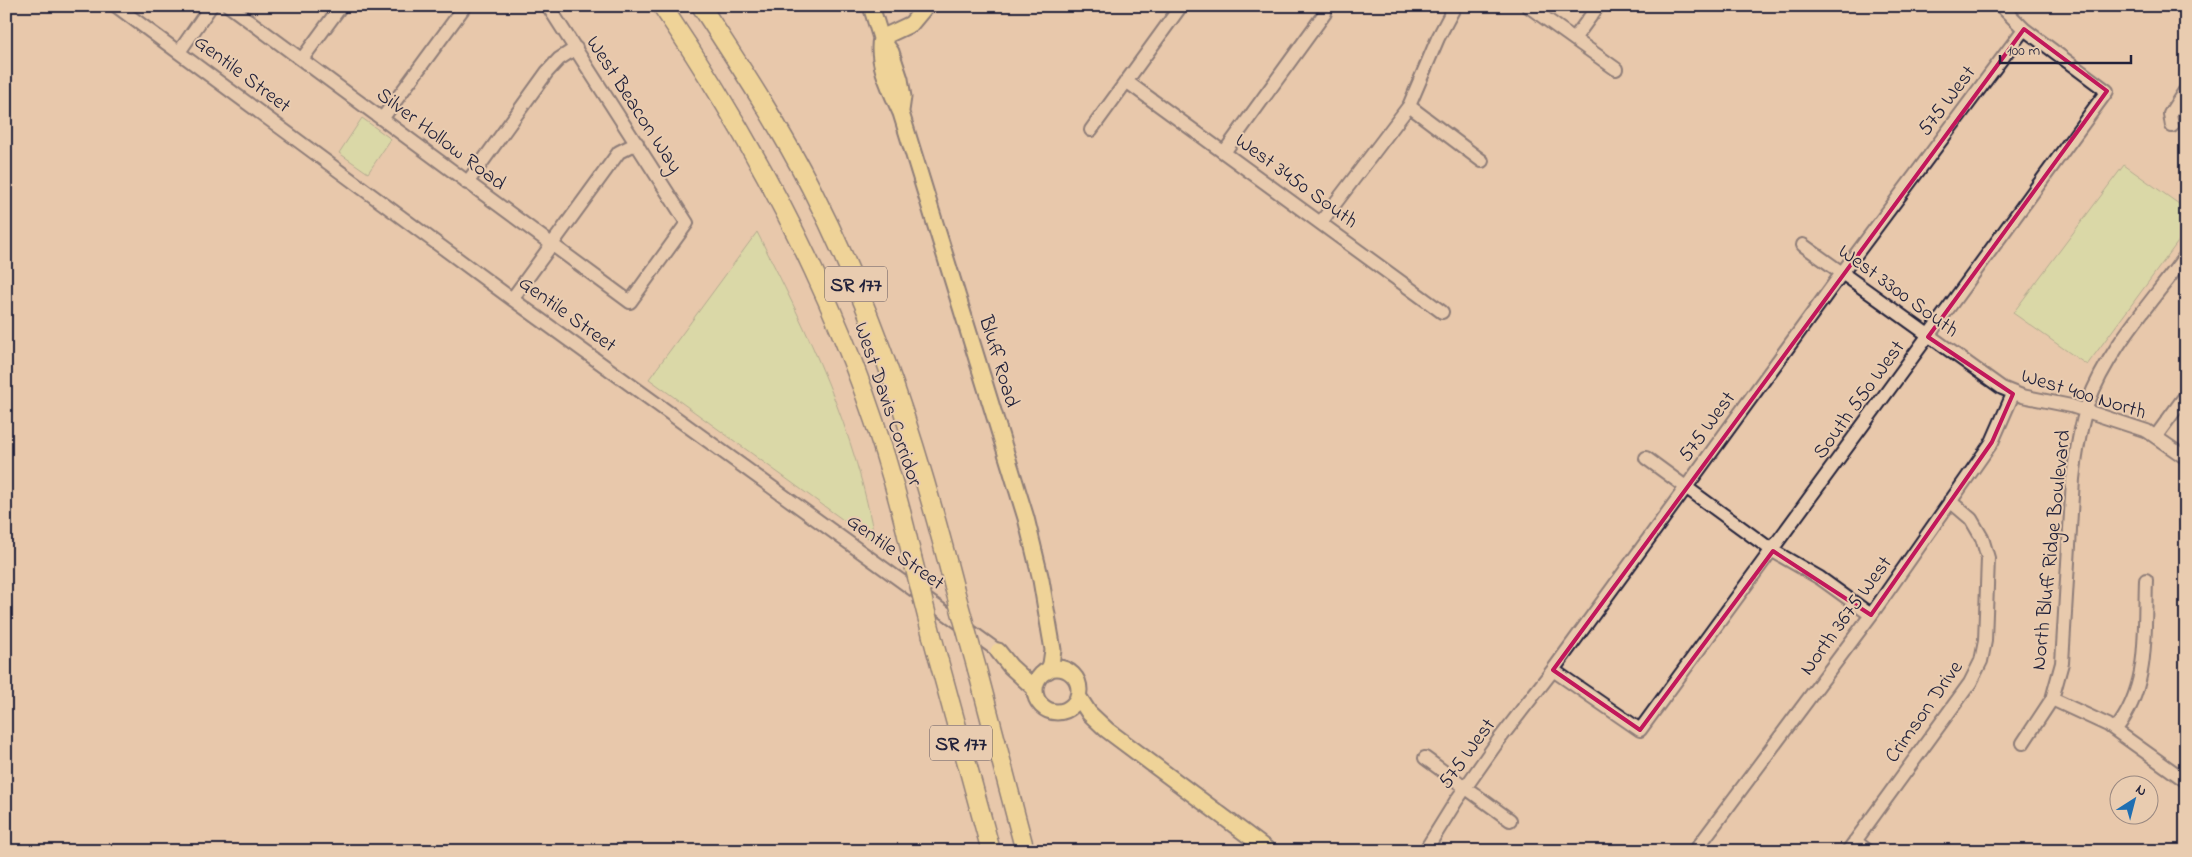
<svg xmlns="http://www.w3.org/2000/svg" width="2192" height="857" viewBox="0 0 2192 857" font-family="'Indie Flower',sans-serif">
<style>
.green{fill:#cbeaa2;stroke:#76866e}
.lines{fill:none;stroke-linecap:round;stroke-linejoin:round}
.minor-casing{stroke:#22223b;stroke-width:16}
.major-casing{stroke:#22223b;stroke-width:19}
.highway-casing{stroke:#22223b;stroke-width:21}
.minor{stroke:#e9ccb0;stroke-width:12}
.major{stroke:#f9e181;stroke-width:15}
.highway{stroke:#f9e181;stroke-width:18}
.highway-bridge-casing{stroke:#22223b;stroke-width:21;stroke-linecap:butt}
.highway-bridge{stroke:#f9e181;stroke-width:18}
.marked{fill:none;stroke:#c2185b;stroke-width:4;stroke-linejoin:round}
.labels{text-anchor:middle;stroke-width:4;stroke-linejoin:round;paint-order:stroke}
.shield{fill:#e9ccb0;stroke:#5e555e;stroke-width:1}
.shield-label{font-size:20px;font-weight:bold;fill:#22223b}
.street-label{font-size:21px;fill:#22223b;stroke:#e9ccb0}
</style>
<rect width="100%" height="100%" fill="#e8c8ab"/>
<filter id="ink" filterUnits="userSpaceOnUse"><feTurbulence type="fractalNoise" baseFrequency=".02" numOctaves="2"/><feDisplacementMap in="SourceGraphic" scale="10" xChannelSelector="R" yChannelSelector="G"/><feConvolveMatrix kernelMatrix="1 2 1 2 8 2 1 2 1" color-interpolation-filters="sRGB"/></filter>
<g filter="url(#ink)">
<path class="green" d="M 362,118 L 391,139 L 368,173 L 339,153 Z
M 2124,165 L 2186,209 L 2186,231 L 2087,365 L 2013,313 Z
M 757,232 C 806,328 858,435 875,543 L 649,379 Z"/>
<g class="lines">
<g class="minor-casing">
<path id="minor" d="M 116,6 L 512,299 L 998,651
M 229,6 L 630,302 L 687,223 L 548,6
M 1528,6 L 1616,69
M 1574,39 L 1598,6
M 179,52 L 211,6
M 302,59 L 341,6
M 1126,81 L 1442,312
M 1409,106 L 1482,161
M 382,119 L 465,6
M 2172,126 L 2170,114 L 2186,89
M 1091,130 L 1181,6
M 1225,151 L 1325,13
M 467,183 L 547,72 L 559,59 L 576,48
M 1321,222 L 1409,106 L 1438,38 L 1455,6
M 1803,245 L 2002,388 L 2022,396 L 2071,406 L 2147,431 L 2186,458
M 512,299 L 619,152 L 637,143
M 2156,436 L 2186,395
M 1646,458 L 1773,551 L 1820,578 L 1871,615
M 1553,670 L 1640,730 L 2107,91 L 2024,29 L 2001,6
M 2052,699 L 2108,725 L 2186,781
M 2116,729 C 2150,686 2144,632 2146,580
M 2023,743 L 2052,699 L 2062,663 L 2073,479 C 2076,453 2080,428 2088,403 C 2108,348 2152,302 2186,255
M 1425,758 L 1510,820
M 1855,841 L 1868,851
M 1425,851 L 1456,801 L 1498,741 L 1553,670 L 1842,273 L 2024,29
M 1695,851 L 1871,615 L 1992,442 L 2013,394
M 1848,851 L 1970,683 L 1981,661 L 1985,641 L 1988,558 L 1982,538 L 1971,519 L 1950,501"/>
</g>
<g class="major-casing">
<path id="major" d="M 871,6 L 881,38 L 891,52 L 900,79 L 903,97 L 901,111
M 881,38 C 876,62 891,91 901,113 L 1026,518 L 1041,580 L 1053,650 L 1051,664 L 1048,671
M 881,38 L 911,24 L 926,6
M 998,651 L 1010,666 L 1035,689
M1035 690a22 22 0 1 1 44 0a22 22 0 1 1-44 0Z
M 1078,696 L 1089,713 L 1107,730 L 1269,851"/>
</g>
<g class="highway-casing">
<path id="highway" d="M 662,6 C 776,175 868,357 912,557
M 701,6 C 740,66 779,125 811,188 C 877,317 918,448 954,587
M 932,636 L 991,851
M 977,669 L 1025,851"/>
</g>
<use href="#minor" class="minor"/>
<use href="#major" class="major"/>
<use href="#highway" class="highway"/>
<g class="highway-bridge-casing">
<path id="highway-bridge" d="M 912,557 L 932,636
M 954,587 L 977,669"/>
</g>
<use href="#highway-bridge" class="highway-bridge"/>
</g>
</g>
<path d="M0 0H2192V857H0ZM 2024,29 L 2107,91 L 1928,337 L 2013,394 L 1992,442 L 1871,615 L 1773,551 L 1640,730 L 1553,670 Z" fill="#e8c8ab" fill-opacity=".55" fill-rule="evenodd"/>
<path class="marked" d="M 2024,29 L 2107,91 L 1928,337 L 2013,394 L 1992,442 L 1871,615 L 1773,551 L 1640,730 L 1553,670 Z"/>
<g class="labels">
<g class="shield">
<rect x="825" y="266.5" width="62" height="35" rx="4"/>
<rect x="930" y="725.5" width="62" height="35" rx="4"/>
</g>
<g class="shield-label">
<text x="856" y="291">SR 177</text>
<text x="961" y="750">SR 177</text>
</g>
<g class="street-label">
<text transform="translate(243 73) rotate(37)" y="7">Gentile Street</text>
<text transform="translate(1946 100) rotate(-53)" y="7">575 West</text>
<text transform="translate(635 104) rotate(57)" y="7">West Beacon Way</text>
<text transform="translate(442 138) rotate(37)" y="7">Silver Hollow Road</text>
<text transform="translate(1297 180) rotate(36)" y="7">West 3450 South</text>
<text transform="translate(1899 290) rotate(36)" y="7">West 3300 South</text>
<text transform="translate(568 313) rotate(36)" y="7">Gentile Street</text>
<text transform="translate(1000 361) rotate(73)" y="7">Bluff Road</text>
<text transform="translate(2084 393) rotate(17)" y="7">West 400 North</text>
<text transform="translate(1858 399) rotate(-54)" y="7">South 550 West</text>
<text transform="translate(889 404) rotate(71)" y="7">West Davis Corridor</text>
<text transform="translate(1706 426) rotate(-54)" y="7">575 West</text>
<text transform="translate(2050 550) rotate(-84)" y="7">North Bluff Ridge Boulevard</text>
<text transform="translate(896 551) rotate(36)" y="7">Gentile Street</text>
<text transform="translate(1845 615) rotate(-54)" y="7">North 3675 West</text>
<text transform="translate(1923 711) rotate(-55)" y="7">Crimson Drive</text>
<text transform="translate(1466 753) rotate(-54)" y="7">575 West</text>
</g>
</g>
<rect width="2192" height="857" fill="none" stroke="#e9ccb0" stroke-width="25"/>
<rect x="12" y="12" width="2167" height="832" fill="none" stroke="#22223b" stroke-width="2" filter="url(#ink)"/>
<g transform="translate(2134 800) rotate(36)"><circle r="24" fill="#e9ccb0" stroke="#998881"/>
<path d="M0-4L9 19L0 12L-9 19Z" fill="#1f6fb2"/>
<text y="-8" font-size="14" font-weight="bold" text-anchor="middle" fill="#22223b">N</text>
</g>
<path d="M2000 55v8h131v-8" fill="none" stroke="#22223b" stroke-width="2.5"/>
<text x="2007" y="55" font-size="15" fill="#22223b" stroke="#e9ccb0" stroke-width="4" paint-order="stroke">100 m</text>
</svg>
